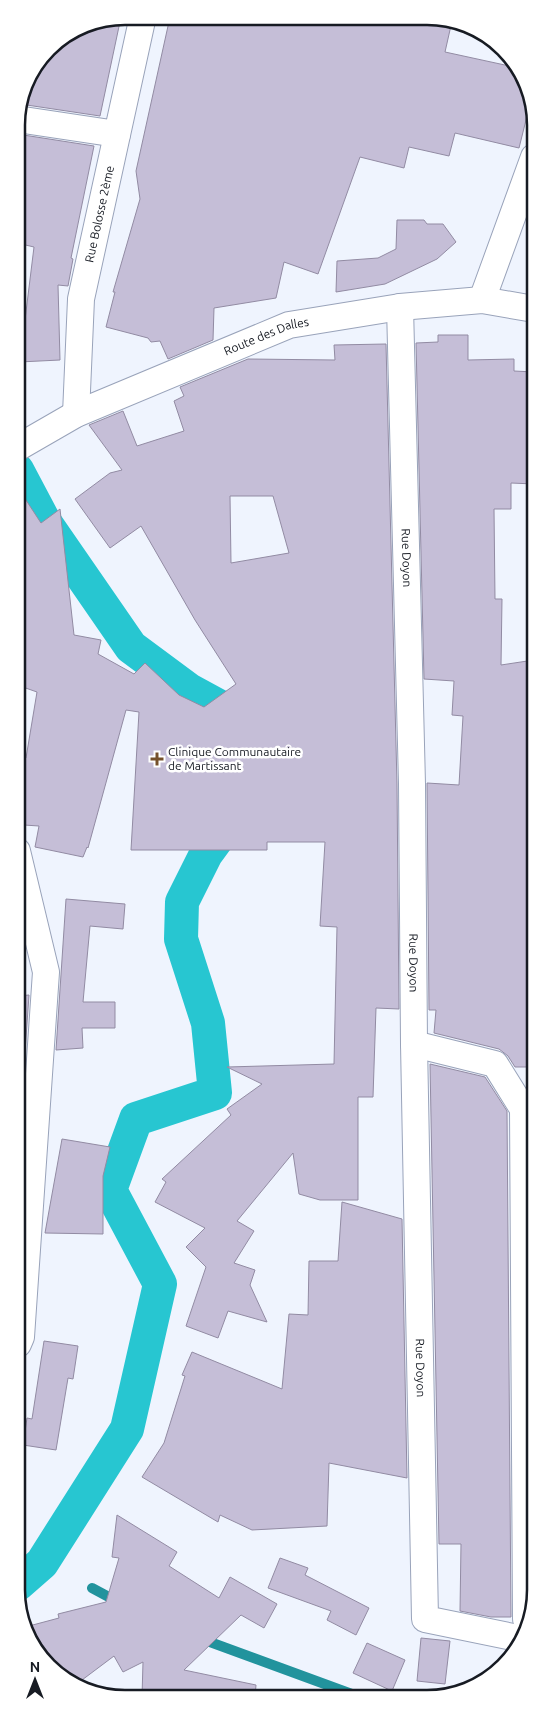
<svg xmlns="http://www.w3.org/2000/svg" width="552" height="1715" viewBox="0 0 552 1715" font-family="Ubuntu,sans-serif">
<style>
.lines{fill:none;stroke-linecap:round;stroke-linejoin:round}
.stream{stroke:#22939d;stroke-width:10}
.canal{stroke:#27c6d1;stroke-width:34}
.building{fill:#c5bed7;stroke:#928ba3;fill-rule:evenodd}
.minor-casing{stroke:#99a3ba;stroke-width:28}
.minor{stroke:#fff;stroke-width:26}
.poi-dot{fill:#75512b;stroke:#fff;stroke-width:2}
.labels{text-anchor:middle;stroke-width:5;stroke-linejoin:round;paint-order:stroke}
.street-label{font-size:12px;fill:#171b23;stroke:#fff}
.poi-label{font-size:12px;fill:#171b23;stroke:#fff;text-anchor:start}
.rim{fill:none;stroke:#171b23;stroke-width:2.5}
</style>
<rect width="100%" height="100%" fill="#eff4fe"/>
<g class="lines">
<path class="stream" d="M 92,1588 L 120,1603
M 199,1638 L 360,1697"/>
<path class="canal" d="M 17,470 L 44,521 L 131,647 L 189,690 L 246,721 L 247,728
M 18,1584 L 42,1563 L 127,1429 L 160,1284 L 110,1190 L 136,1119 L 215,1093 L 208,1023 L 181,939 L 182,902 L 206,854 L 236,813"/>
</g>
<path class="building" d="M 121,17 L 100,116 L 20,104 L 27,77 L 53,44 L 84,24 Z
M 170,17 L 448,18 L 452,21 L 445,52 L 514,67 L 531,100 L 519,148 L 455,133 L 449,156 L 409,147 L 404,168 L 360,157 L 318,274 L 284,262 L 276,298 L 214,308 L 213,340 L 168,359 L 160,341 L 151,342 L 148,338 L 106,327 L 115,292 L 113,292 L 140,199 L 136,171 Z
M 17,134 L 94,146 L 71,258 L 73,259 L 68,286 L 58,285 L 60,360 L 19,362 L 18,321 L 25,320 L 34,247 L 17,243 Z
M 397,220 L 424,220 L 427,224 L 443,224 L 456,242 L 437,259 L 385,284 L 336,292 L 337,261 L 378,258 L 396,249 Z
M 438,335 L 468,335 L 468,360 L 514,359 L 514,371 L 534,372 L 534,484 L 511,483 L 511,509 L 494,509 L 495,599 L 502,599 L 501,665 L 534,660 L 535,1067 L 515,1067 L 508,1056 L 499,1049 L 434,1033 L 436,1010 L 429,1010 L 427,783 L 459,785 L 463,716 L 452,715 L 454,681 L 424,679 L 416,343 L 438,342 Z
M 386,344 L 397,784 L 399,1009 L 376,1008 L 373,1097 L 358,1097 L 358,1200 L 320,1200 L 299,1194 L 293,1153 L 237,1221 L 254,1231 L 234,1263 L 255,1270 L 250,1285 L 267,1322 L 228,1311 L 218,1338 L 186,1326 L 206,1267 L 186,1247 L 205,1228 L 155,1202 L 166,1182 L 162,1179 L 231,1115 L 227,1109 L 262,1084 L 227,1067 L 334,1064 L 337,927 L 320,926 L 325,842 L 267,842 L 267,850 L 131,850 L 139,712 L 126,710 L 88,848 L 87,847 L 83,857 L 35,847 L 39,826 L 24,825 L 17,793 L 17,757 L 26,758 L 37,692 L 17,685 L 17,485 L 24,502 L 24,497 L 41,523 L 60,509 L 74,635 L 101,640 L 98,654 L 134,674 L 145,663 L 179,695 L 204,707 L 236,684 L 195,620 L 141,526 L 110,548 L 75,499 L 110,473 L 122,470 L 89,425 L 123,411 L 137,446 L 184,431 L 174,401 L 184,396 L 180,387 L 248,359 L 335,360 L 334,345 ZM 230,496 L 273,496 L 289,553 L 231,563 Z
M 66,899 L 125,904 L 123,929 L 90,926 L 83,1002 L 115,1002 L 115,1028 L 82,1028 L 83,1048 L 56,1050 Z
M 29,995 L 25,1052 L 18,1053 L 18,996 Z
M 430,1064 L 485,1077 L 507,1111 L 511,1617 L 491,1617 L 460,1611 L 461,1544 L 439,1544 Z
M 62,1139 L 110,1147 L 103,1176 L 103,1234 L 45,1233 Z
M 342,1202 L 402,1219 L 407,1478 L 329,1463 L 327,1526 L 252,1530 L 220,1515 L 218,1522 L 142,1477 L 164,1443 L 185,1376 L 182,1375 L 192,1352 L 282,1389 L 289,1314 L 308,1315 L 309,1261 L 338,1261 Z
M 44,1341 L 78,1346 L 73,1379 L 68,1378 L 56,1450 L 23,1445 L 27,1418 L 32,1419 Z
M 117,1515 L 177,1552 L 169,1566 L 219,1598 L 230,1577 L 277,1604 L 264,1628 L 241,1615 L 184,1670 L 256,1685 L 255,1697 L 142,1697 L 143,1662 L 123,1672 L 114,1656 L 78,1683 L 65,1676 L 29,1626 L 59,1618 L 58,1614 L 106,1602 L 119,1558 L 112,1557 Z
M 280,1558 L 308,1568 L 305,1575 L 369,1608 L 356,1635 L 327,1620 L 331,1611 L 268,1588 Z
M 421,1638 L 450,1641 L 445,1684 L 417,1681 Z
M 367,1643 L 405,1660 L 392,1691 L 353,1673 Z"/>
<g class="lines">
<g class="minor-casing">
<g id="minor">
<path d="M 17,119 L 117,134"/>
<path d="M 482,300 L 534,157"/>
<path id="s1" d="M 400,307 L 412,784 L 414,1044 L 425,1619 L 518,1638"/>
<path id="s2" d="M 76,414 L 81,299 L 143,16"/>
<path id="s3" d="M 17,448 L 76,414 L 289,325 L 400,307 L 482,300 L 534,309"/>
<path d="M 17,851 L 46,972 L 21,1337 L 18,1344"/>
<path d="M 414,1044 L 495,1064 L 523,1109 L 535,1109"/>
<path d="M 523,1109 L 526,1619"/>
</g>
</g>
<use href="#minor" class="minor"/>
</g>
<path class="poi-dot" d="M154.5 751.5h5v5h5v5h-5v5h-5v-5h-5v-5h5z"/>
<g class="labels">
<g class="street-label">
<text dy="4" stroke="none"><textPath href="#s2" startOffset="202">Rue Bolosse 2ème</textPath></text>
<text dy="4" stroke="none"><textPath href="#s3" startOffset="274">Route des Dalles</textPath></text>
<text dy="4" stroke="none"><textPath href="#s1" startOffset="251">Rue Doyon</textPath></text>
<text dy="4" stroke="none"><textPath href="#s1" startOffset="656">Rue Doyon</textPath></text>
<text dy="4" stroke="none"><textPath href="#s1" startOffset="1061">Rue Doyon</textPath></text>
</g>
<g class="poi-label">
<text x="168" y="756">Clinique Communautaire<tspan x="168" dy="14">de Martissant</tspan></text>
</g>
</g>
<path d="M0 0H552V1715H0ZM125 25H427A100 100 0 0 1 527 125V1590A100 100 0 0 1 427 1690H125A100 100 0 0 1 25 1590V125A100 100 0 0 1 125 25Z" fill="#fff" fill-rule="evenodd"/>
<path class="rim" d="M125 25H427A100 100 0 0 1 527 125V1590A100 100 0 0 1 427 1690H125A100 100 0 0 1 25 1590V125A100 100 0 0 1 125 25Z"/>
<g transform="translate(35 1680)" stroke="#ffffff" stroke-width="4" paint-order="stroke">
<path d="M0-4L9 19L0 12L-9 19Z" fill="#171b23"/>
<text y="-8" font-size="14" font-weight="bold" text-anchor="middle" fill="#171b23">N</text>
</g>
</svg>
